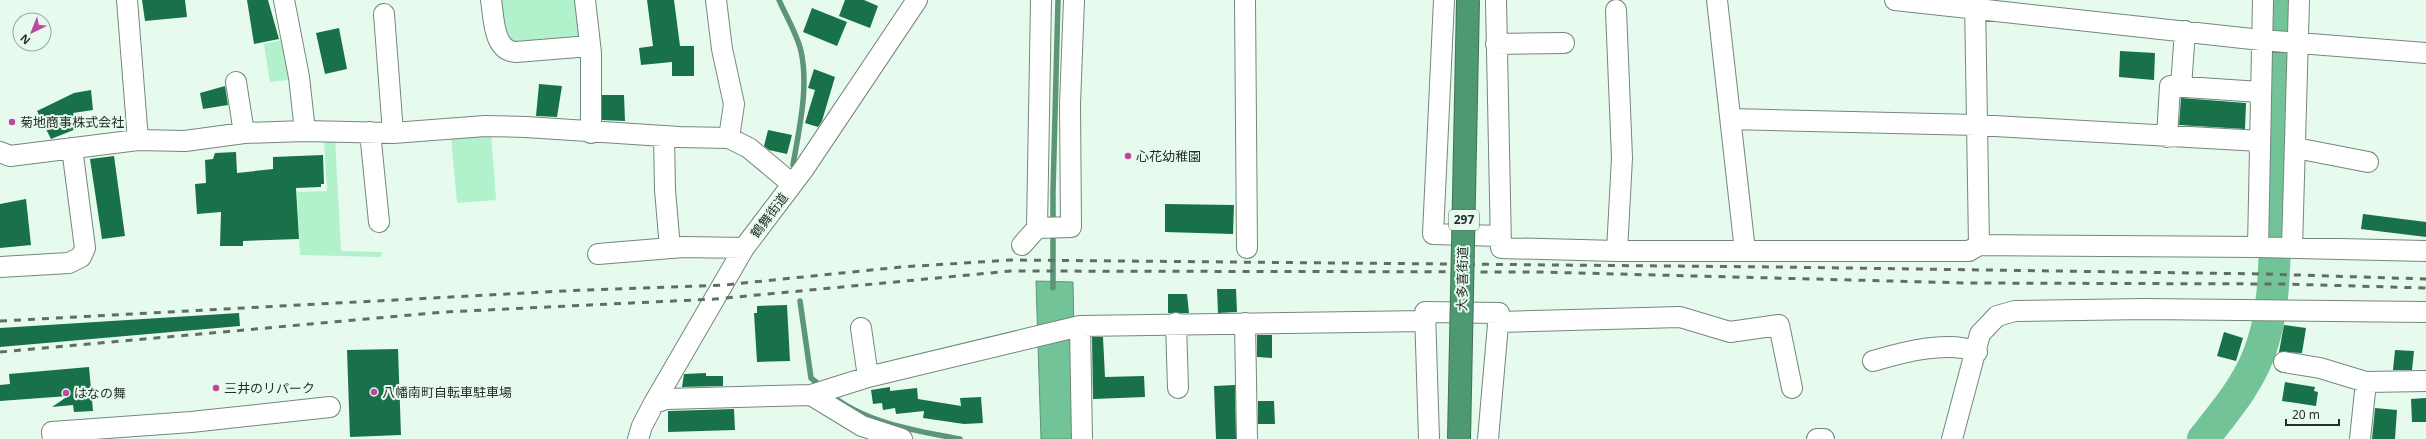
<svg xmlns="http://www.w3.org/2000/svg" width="2426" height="439" viewBox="0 0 2426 439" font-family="'Noto Sans','Noto Sans JP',sans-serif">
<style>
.green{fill:#b1f1cc}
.water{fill:#72c397;stroke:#5c9676}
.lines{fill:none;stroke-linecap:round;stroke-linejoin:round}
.stream{stroke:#5c9676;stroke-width:5.5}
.river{stroke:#72c397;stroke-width:32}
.building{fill:#19714a}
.minor-casing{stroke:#75877c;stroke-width:22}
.minor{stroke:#fff;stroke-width:20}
.rail{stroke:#626d67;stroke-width:3;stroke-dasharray:7 7;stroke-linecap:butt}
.highway-bridge-casing{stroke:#407458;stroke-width:24;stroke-linecap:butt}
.highway-bridge{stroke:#4e9971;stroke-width:22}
.poi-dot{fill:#bd48a0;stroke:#e7faee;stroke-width:1.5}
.labels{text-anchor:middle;stroke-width:4;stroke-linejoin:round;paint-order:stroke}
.shield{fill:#e7faee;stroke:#616b65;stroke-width:1}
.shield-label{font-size:12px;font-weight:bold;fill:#272e2a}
.poi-label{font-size:13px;fill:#272e2a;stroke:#e7faee;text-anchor:start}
.street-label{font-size:13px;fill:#272e2a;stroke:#e7faee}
</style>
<rect width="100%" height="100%" fill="#e7faee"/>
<path class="green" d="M 494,0 L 579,0 L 583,41 L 509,48 Z
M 287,39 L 296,79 L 270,82 L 264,44 Z
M 491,133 L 496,200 L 457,203 L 451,136 Z
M 335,138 L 341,251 L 382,252 L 381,257 L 300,255 L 297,192 L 327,191 L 324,141 Z"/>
<path class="water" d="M 1036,281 L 1073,282 L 1076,439 L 1041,439 Z"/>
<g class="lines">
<path class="stream" d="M 779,0 C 786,16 797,34 801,51 C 809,88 799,129 793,165
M 1053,288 L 1053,192 L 1058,0
M 800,301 L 811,378 L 822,387
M 830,394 C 865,423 917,431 960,439"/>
<path class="river" d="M 2203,439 C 2227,409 2252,380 2263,342 C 2276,301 2274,255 2276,212 C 2278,142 2279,71 2281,0"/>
</g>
<path class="building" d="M 142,0 L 185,0 L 187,17 L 145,21 Z
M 247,0 L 268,0 L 279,39 L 254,44 Z
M 647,0 L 674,0 L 680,46 L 694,46 L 694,76 L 672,76 L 672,62 L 641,65 L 639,48 L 653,46 Z
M 845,0 L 864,0 L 878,6 L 870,28 L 839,16 Z
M 812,8 L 847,22 L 837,46 L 803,32 Z
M 339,28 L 347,69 L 325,74 L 316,33 Z
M 2120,51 L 2155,53 L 2154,80 L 2119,77 Z
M 814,69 L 835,77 L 822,121 L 818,127 L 805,123 L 815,90 L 808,88 Z
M 539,84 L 562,86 L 557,117 L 536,116 Z
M 225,86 L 228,105 L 203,109 L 200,93 Z
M 91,90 L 93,110 L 73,113 L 81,127 L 51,139 L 37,111 L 74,93 Z
M 602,95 L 624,95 L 625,121 L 602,120 Z
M 2181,98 L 2246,103 L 2245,129 L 2179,125 Z
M 768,130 L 792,135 L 787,154 L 769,150 L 764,146 Z
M 236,152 L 237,173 L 273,169 L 273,157 L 323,155 L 324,184 L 321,184 L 321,187 L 296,188 L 299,239 L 243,241 L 243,246 L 220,246 L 221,212 L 197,214 L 195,184 L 206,183 L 205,160 L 213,159 L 215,153 Z
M 114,156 L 125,236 L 102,239 L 90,159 Z
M 26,199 L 31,245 L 0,248 L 0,204 Z
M 1165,204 L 1234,205 L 1233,234 L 1165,232 Z
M 2363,214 L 2426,222 L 2426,237 L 2361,229 Z
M 1217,289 L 1236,289 L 1237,312 L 1218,313 Z
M 1168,294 L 1187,294 L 1189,313 L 1168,313 Z
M 787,305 L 790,361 L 757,362 L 754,313 L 757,313 L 757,306 Z
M 239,313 L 240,326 L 0,347 L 0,328 Z
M 2284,325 L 2306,328 L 2302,353 L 2279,352 Z
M 2224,332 L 2243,338 L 2236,361 L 2217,356 Z
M 1257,335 L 1272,335 L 1272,358 L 1257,357 Z
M 1092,337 L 1103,337 L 1105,377 L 1144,376 L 1145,397 L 1093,399 Z
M 398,349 L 401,435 L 350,437 L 347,350 Z
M 2395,350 L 2414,351 L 2412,370 L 2393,370 Z
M 89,367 L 93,411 L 74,412 L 73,405 L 52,407 L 68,396 L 0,401 L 0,385 L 10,384 L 9,374 Z
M 706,373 L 706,376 L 723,376 L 723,386 L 682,387 L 684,374 Z
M 2285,382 L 2315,387 L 2314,391 L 2318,392 L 2316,406 L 2282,401 Z
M 1235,385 L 1236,439 L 1216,439 L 1214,386 Z
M 890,387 L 890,391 L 917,388 L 918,399 L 961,406 L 960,398 L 981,397 L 983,423 L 964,424 L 923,418 L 924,411 L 896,414 L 895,408 L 883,410 L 882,403 L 873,404 L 871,390 Z
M 2426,398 L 2426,422 L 2412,422 L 2411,399 Z
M 1258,401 L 1274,401 L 1275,424 L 1258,424 Z
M 2375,408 L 2397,410 L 2395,439 L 2372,439 Z
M 734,409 L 735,430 L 668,432 L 668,411 Z"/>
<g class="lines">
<g class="minor-casing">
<path id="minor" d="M 127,0 L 138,140
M 284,0 L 299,77 L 305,131
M 491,0 C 494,18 493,51 516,52 L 590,46
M 585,0 L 591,53 L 591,133
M 716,0 L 722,49 L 734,104 L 729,138
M 1245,0 L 1247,248
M 1444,0 L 1433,234 L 1500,236
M 1496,0 L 1501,248 L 1617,251 L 1969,251 L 1979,245 L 2258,247 L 2426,251
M 1717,0 L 1745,251
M 1895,0 L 2261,40 L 2426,53
M 1975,0 L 1979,245
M 1616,10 L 1622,158 L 1617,251
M 384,14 L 393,133
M 1496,44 L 1564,43
M 236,82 L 244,133
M 2181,87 L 2185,31
M 1731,119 L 1977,125 L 2260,141
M 370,132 L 379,222
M 664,136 L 665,190 L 670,248
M 2167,137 L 2170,86 L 2260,92
M 2296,148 L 2368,162
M 0,152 L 10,156 L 138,140 L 185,141 L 244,133 L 305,131 L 393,133 L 485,126 L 526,127 L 679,137 L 729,138 L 749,148 L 792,184
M 1037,228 L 1071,227 L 1070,104 L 1074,0
M 1022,245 L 1037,228 L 1041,0
M 2258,247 L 2263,0
M 2292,248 L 2299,0
M 598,254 L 683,247 L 744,248
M 0,267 L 69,263 L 81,257 L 85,248 L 72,148
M 1499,322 L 1680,317 L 1730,332 L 1779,325 L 1792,388
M 1176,323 L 1178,388
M 1245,323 L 1247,439
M 1080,326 L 1082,439
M 861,328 L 868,377
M 1873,361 C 1903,352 1948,340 1977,352
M 2284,362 L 2320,368 L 2366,382 L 2426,381
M 811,395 L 862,426 L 902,439
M 654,403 L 666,399 L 811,395 L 868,377 L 1080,326 L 1426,321
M 53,439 L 52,432 L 191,422 L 330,407
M 638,439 L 642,426 L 654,403 L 744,248 L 803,170 L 917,0
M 1429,439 L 1425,312 L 1499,313 L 1488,439
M 1817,439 L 1824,439
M 1952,439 L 1980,334 L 1997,316 L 2015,311 L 2145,309 L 2426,312
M 2360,439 L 2366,382"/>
</g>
<use href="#minor" class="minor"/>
<path class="rail" d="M 0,321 L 563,291 L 724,285 L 901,267 L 1011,260 L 1777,267 L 2265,274 L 2426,279
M 0,352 L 444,312 L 715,299 L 1011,271 L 1539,272 L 1968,283 L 2284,284 L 2426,288"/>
<g class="highway-bridge-casing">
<path id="highway-bridge" d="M 1459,439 L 1468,0"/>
</g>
<use href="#highway-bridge" class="highway-bridge"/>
</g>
<g class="poi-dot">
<circle cx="12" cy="122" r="4"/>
<circle cx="1128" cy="156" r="4"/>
<circle cx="216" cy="388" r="4"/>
<circle cx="374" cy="392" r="4"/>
<circle cx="66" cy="393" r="4"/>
</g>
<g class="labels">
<rect class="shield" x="1449" y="210" width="30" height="20" rx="3"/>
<g class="shield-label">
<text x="1464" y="224">297</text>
</g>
<g class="poi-label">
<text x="20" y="127">菊地商事株式会社</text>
<text x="1136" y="161">心花幼稚園</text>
<text x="224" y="393">三井のリパーク</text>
<text x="382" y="397">八幡南町自転車駐車場</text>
<text x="74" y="398">はなの舞</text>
</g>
<g class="street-label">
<text transform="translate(769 215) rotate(-53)" y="5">鶴舞街道</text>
<text transform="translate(1462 279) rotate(-89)" y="5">大多喜街道</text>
</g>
</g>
<g transform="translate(32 32) rotate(223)"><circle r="19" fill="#e7faee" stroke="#9aa8a0"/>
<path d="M0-3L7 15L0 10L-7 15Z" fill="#bd48a0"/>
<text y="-6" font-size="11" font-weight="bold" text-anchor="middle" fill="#272e2a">N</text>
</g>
<path d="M2286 419v6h53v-6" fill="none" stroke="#272e2a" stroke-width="2"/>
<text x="2292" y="419" font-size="12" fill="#272e2a" stroke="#e7faee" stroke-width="3" paint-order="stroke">20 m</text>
</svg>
